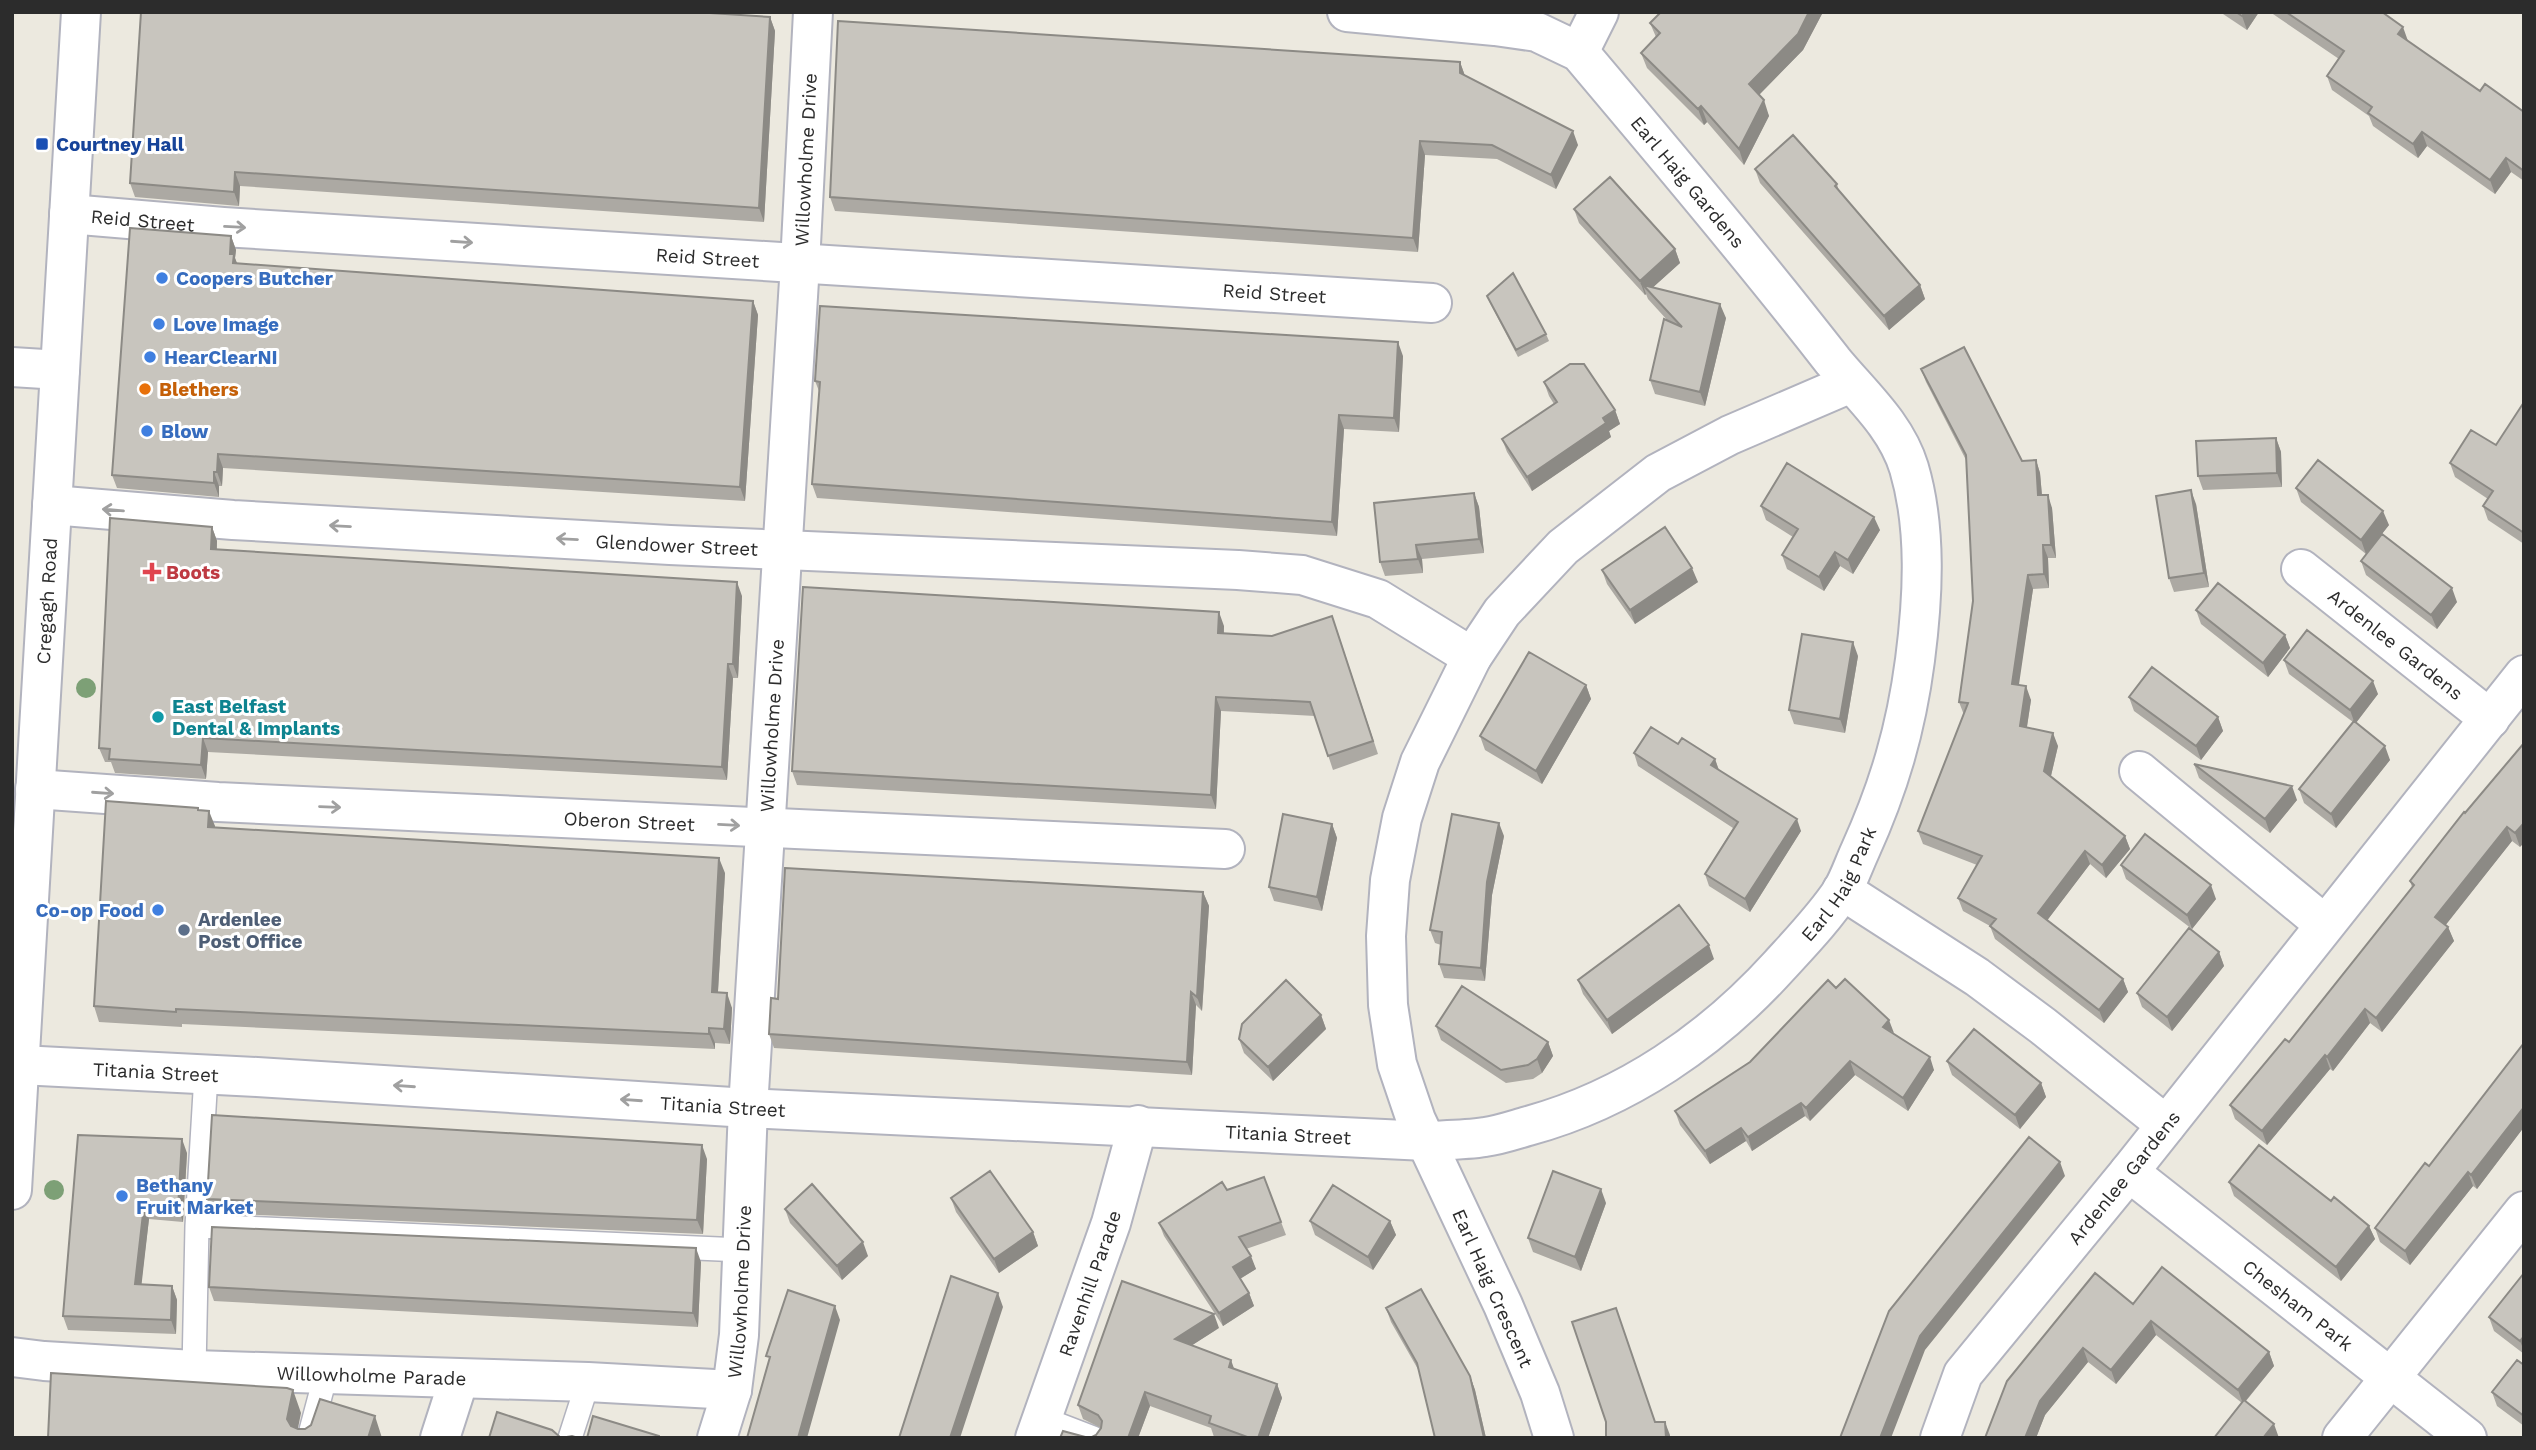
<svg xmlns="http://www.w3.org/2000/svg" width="2536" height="1450" viewBox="0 0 2536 1450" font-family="'Work Sans',sans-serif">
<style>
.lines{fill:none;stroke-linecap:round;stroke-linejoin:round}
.service-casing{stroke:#b2b3be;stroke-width:26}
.minor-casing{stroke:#b2b3be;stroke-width:42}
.tertiary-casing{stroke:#b2b3be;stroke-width:42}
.service{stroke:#fff;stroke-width:23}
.minor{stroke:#fff;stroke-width:38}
.tertiary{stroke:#fff;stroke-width:38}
.tree{fill:#7da076}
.wall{fill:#aca9a3}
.shaded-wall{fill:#8c8a85}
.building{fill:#c8c5be;stroke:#8c8a85;stroke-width:2}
.oneway{stroke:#a0a0a0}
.transit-dot{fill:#1a4fb4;stroke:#fff;stroke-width:2.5}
.shop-dot{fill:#3f7fe0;stroke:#fff;stroke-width:2.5}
.food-dot{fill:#e8710a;stroke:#fff;stroke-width:2.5}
.health-dot{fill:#e0444e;stroke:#fff;stroke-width:2.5}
.culture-dot{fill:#0f9aa8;stroke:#fff;stroke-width:2.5}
.service-dot{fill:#5c6f8a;stroke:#fff;stroke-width:2.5}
.labels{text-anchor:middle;stroke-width:6;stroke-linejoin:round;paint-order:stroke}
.transit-label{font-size:19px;font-weight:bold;fill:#164399;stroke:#fff;text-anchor:start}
.street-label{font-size:19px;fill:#2c2c2c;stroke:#fff}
.shop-label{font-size:19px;font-weight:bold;fill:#366cbe;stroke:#fff;text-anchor:start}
.food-label{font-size:19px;font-weight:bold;fill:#c56008;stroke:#fff;text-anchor:start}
.health-label{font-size:19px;font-weight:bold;fill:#be3a42;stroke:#fff;text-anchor:start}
.culture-label{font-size:19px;font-weight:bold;fill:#0d838f;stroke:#fff;text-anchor:start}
.service-label{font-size:19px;font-weight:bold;fill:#4e5e75;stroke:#fff;text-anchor:start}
</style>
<rect width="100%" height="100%" fill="#ece9df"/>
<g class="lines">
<g class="service-casing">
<path id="service" d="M 197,1226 L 742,1250
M 194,1370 L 197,1226 L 206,1075
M 1041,1418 L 1093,1438
M 309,1438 L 326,1374
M 570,1438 L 588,1382"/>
</g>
<g class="minor-casing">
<g id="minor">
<path d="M 1579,52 L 1599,12"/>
<path id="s1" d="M 69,214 L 223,227 L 1432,303"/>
<path d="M 12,367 L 60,370"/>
<path id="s2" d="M 52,505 L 233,520 L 670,545 L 1238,570 L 1302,575 L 1378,599 L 1472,657"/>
<path id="s3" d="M 2301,569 L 2490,719"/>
<path d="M 2139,771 L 2324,924"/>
<path id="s4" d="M 35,789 L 218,802 L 1225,849"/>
<path d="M 1842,890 L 1977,977 L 2043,1026 L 2166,1125"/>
<path id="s5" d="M 20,1065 L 257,1077 L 748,1108 L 1426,1141 C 1446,1140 1466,1140 1485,1137 C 1500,1135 1514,1130 1528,1126 C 1627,1099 1712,1040 1780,965 C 1801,942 1825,917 1842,891 C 1849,879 1854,864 1860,851 C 1889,787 1906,729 1915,660 C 1923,598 1927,529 1909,468 C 1896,425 1861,395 1833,361 C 1751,256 1665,154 1579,52 L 1537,32 L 1495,26 L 1347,12"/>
<path id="s6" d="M 2129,1172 L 2467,1438"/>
<path id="s7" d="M 12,1357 L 44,1361 L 194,1370 L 588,1382 L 732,1390"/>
<path d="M 440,1438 L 459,1379"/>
<path id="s8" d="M 717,1438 L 732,1390 L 739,1335 L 748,1108 L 800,264 L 813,12"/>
<path id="s9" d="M 1035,1438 L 1111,1223 L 1138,1125"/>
<path d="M 1554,1438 L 1540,1393 L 1503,1305 L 1416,1120 L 1397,1064 L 1388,1005 L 1386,936 L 1390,880 L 1402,818 L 1420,762 L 1472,657 L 1502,612 L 1563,547 L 1658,473 L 1730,435 L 1851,383"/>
<path id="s10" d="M 1940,1438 L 1963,1374 L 2129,1172 L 2524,675"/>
<path d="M 2342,1438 L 2524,1211"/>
</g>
</g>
<g class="tertiary-casing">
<g id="tertiary">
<path id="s11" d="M 12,1190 L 81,12"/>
</g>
</g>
<use href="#service" class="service"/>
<use href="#minor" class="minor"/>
<use href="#tertiary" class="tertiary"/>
</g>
<g class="tree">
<circle cx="86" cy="688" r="10"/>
<circle cx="54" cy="1190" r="10"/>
</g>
<path class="wall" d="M 1661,12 L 1823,12 L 1803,50 L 1759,95 L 1769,116 L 1744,165 L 1707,122 L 1704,125 L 1647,68 L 1641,53 L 1656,37 L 1650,23 Z
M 2220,12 L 2259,12 L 2247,30 Z
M 2270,12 L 2382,12 L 2408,41 L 2480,91 L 2524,112 L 2524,181 L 2511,172 L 2495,194 L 2427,146 L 2418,158 L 2373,126 L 2369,116 L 2332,90 L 2327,76 L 2339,59 Z
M 770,17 L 775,31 L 764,222 L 240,186 L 239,206 L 135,197 L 130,183 Z
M 1460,62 L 1465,76 L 1578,145 L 1556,189 L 1497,159 L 1425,155 L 1418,252 L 835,211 L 830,197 Z
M 1755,169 L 1837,184 L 1839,191 L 1920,285 L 1925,299 L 1889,330 L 1760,183 Z
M 1574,209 L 1675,249 L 1680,263 L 1653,287 L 1726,318 L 1705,406 L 1655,394 L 1650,380 L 1669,322 L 1648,299 L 1646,294 L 1645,295 L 1579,223 Z
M 231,236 L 236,250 L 235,258 L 237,264 L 753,301 L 758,315 L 745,501 L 223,468 L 222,486 L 219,486 L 219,497 L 117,488 L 112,475 Z
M 1487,296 L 1546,334 L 1549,341 L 1518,357 L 1490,303 Z
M 1403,356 L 1399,432 L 1344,429 L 1337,536 L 817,498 L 812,484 L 819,391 L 815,381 Z
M 1921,369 L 2022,461 L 2036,460 L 2040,473 L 2042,495 L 2052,508 L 2056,558 L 2048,558 L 2049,588 L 2033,589 L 2018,685 L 2031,700 L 2027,727 L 2058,746 L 2051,776 L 2125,836 L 2130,849 L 2106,878 L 2090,864 L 2047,920 L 2123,979 L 2128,992 L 2104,1023 L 1995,939 L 1990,926 L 1963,911 L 1958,898 L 1977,865 L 1923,844 L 1918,831 L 1964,715 L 1959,702 L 1973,601 L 1966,460 L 1926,382 Z
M 1544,382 L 1615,410 L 1620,424 L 1609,431 L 1611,437 L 1532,491 L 1507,452 L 1502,439 L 1554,404 L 1549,396 Z
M 2524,402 L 2524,544 L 2488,520 L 2483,506 L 2488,499 L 2455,477 L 2450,463 L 2496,445 Z
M 2276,438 L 2281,452 L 2282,487 L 2203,490 L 2198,476 Z
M 2296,488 L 2389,525 L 2366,554 L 2301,502 Z
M 1474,493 L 1479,507 L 1484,553 L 1422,559 L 1423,573 L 1385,576 L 1380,562 Z
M 2196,504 L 2209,587 L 2174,592 L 2169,578 Z
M 1761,506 L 1880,530 L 1853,574 L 1840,566 L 1824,591 L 1787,569 L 1782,555 L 1793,537 L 1766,520 Z
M 212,527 L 217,541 L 217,549 L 742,596 L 738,678 L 733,678 L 727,780 L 208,752 L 206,779 L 115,773 L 111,762 L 105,762 L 99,748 Z
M 2361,561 L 2457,602 L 2437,629 L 2366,575 Z
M 1602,570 L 1698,582 L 1635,624 L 1607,584 Z
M 2196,610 L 2285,635 L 2290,648 L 2268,677 L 2201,624 Z
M 1224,626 L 1224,634 L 1272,636 L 1337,630 L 1378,754 L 1333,770 L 1315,716 L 1221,711 L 1216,809 L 797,785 L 792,771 Z
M 1858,656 L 1845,733 L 1794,724 L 1789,710 Z
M 2284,660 L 2378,694 L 2356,723 L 2390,760 L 2336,828 L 2304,803 L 2299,789 L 2353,722 L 2289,674 Z
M 1586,685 L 1591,699 L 1542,784 L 1485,750 L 1480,736 Z
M 2129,697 L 2218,717 L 2223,731 L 2201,760 L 2134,711 Z
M 2524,743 L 2520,847 L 2512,841 L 2445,925 L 2448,927 L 2454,941 L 2382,1032 L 2370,1023 L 2333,1071 L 2330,1069 L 2267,1145 L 2235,1119 L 2230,1105 L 2289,1042 L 2412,887 L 2410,881 Z
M 1678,744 L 1715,759 L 1719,770 L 1801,831 L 1750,912 L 1709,886 L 1705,874 L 1733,828 L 1638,766 L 1634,753 Z
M 2194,764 L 2297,800 L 2270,833 L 2199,778 Z
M 198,808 L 199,810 L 215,826 L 215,828 L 725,873 L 718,992 L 732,1008 L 730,1044 L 715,1043 L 715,1049 L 182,1024 L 182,1027 L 99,1022 L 94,1006 Z
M 1332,824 L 1337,838 L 1322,911 L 1274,901 L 1269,887 Z
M 1504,836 L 1492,895 L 1485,981 L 1444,978 L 1439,964 L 1441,945 L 1435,943 L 1430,930 Z
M 2121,865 L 2216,899 L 2192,929 L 2126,879 Z
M 1203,892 L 1209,906 L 1202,1011 L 1196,1005 L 1192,1075 L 774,1048 L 769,1034 Z
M 2219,952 L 2224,966 L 2172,1031 L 2142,1007 L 2137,993 Z
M 1714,959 L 1612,1034 L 1583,994 L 1578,980 Z
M 1836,988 L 1894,1034 L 1934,1070 L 1908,1111 L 1855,1075 L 1810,1121 L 1805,1116 L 1752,1151 L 1746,1141 L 1710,1164 L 1680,1125 L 1675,1111 L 1750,1062 Z
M 1321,1015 L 1326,1029 L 1273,1081 L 1244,1053 L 1239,1039 Z
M 1436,1026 L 1548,1042 L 1553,1056 L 1542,1073 L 1533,1079 L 1506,1083 L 1441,1040 Z
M 2524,1043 L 2524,1127 L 2477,1189 L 2473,1186 L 2410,1265 L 2380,1242 L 2375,1228 L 2429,1166 Z
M 1947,1061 L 2041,1083 L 2046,1097 L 2020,1129 L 1952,1075 Z
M 78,1135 L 187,1153 L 183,1222 L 149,1219 L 141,1284 L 172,1286 L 177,1300 L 176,1334 L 68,1330 L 63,1316 Z
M 707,1159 L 703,1234 L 212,1213 L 207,1199 Z
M 1264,1177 L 1286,1235 L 1246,1249 L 1256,1269 L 1240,1279 L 1249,1293 L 1254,1306 L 1223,1326 L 1164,1236 L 1159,1223 L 1227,1190 Z
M 2229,1182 L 2331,1201 L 2369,1226 L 2375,1239 L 2341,1281 L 2234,1196 Z
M 951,1198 L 1033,1232 L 1038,1246 L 999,1273 L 956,1212 Z
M 1606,1203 L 1581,1271 L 1533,1252 L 1528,1238 Z
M 785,1209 L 868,1256 L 842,1280 L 790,1223 Z
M 1310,1221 L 1390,1221 L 1396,1235 L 1373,1270 L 1315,1235 Z
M 701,1262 L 698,1327 L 214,1301 L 209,1287 Z
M 2524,1273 L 2524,1354 L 2494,1331 L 2489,1317 Z
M 2133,1304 L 2269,1352 L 2274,1366 L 2246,1401 L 2242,1403 L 2156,1335 L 2116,1384 L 2088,1362 L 2045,1415 L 2036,1438 L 1985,1438 L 2007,1381 Z
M 1386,1308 L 1470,1376 L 1475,1390 L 1486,1438 L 1435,1438 L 1419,1371 L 1391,1322 Z
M 1219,1328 L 1192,1345 L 1235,1369 L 1277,1384 L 1282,1398 L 1268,1438 L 1216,1438 L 1214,1437 L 1211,1428 L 1150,1406 L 1138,1438 L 1090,1438 L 1096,1435 L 1101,1428 L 1083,1419 L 1078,1405 Z
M 2524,1365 L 2524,1426 L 2497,1406 L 2492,1392 Z"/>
<path class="shaded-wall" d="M 1809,12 L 1823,12 L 1803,50 L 1755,99 L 1749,84 Z
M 2245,12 L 2259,12 L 2247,30 L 2242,16 Z
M 770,17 L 775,31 L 764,222 L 759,208 Z
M 2403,27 L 2408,41 L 2398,34 Z
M 1460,62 L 1465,76 L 1460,73 Z
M 1764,100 L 1769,116 L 1744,165 L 1739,149 Z
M 1701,106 L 1707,122 L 1704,125 L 1698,109 Z
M 1573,131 L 1578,145 L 1556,189 L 1551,175 Z
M 2422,132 L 2427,146 L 2418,158 L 2413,144 Z
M 1420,141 L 1425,155 L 1418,252 L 1413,238 Z
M 2506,158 L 2511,172 L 2495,194 L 2490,180 Z
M 235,172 L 240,186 L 239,206 L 234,192 Z
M 231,236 L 236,250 L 235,258 L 239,268 L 238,277 L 230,254 Z
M 1675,249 L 1680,263 L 1649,291 L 1643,285 L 1646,294 L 1645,295 L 1640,281 Z
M 1920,285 L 1925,299 L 1889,330 L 1884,316 Z
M 753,301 L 758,315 L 745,501 L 740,487 Z
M 1720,304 L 1726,318 L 1705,406 L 1700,392 Z
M 1398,342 L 1403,356 L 1399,432 L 1394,418 Z
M 1615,410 L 1620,424 L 1609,431 L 1611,437 L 1532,491 L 1527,477 Z
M 1339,415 L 1344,429 L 1337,536 L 1332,522 Z
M 2276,438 L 2281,452 L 2282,487 L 2277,473 Z
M 218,454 L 223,468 L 222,486 L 217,472 Z
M 2036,460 L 2040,473 L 2043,508 L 2038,495 Z
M 214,472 L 219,486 L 219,497 L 214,483 Z
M 2191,490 L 2196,504 L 2209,587 L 2204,573 Z
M 1474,493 L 1479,507 L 1484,553 L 1479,539 Z
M 2048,495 L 2052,508 L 2056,558 L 2051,545 Z
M 2383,511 L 2389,525 L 2366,554 L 2361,540 Z
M 1874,517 L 1880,530 L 1853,574 L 1848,560 Z
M 212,527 L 217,541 L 216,563 L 211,549 Z
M 1416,545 L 1422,559 L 1423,573 L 1418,559 Z
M 2043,545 L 2048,558 L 2049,588 L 2044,574 Z
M 1835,552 L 1840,566 L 1824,591 L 1819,577 Z
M 1692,568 L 1698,582 L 1635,624 L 1630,610 Z
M 2028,575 L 2033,589 L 2017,698 L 2012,684 Z
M 737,582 L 742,596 L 738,678 L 733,664 Z
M 2452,588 L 2457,602 L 2437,629 L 2431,615 Z
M 1219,612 L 1224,626 L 1223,647 L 1218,633 Z
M 2285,635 L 2290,648 L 2268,677 L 2263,663 Z
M 1853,642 L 1858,656 L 1845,733 L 1840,719 Z
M 728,664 L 733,678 L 727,780 L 722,767 Z
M 2373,681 L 2378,694 L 2355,724 L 2350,710 Z
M 1586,685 L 1591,699 L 1542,784 L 1536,771 Z
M 2026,686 L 2031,700 L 2025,739 L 2020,726 Z
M 1216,697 L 1221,711 L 1216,809 L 1211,795 Z
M 2218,717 L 2223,731 L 2201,760 L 2196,746 Z
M 2053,733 L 2058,746 L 2049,784 L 2044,771 Z
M 203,738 L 208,752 L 206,779 L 201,765 Z
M 2385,746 L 2390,760 L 2336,828 L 2331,814 Z
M 1715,759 L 1719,771 L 1711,765 Z
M 2292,786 L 2297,800 L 2270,833 L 2265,819 Z
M 209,811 L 215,826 L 214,843 L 208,827 Z
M 1797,819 L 1801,831 L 1750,912 L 1745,899 Z
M 1499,823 L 1504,836 L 1492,895 L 1485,981 L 1481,968 L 1487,882 Z
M 2524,823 L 2524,843 L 2520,847 L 2515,833 Z
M 1332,824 L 1337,838 L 1322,911 L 1317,897 Z
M 2507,827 L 2512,841 L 2441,931 L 2435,917 Z
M 2125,836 L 2130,849 L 2106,878 L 2102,865 Z
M 2085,851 L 2090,864 L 2043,926 L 2038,913 Z
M 719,858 L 725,873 L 717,1007 L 712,992 Z
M 2211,885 L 2216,899 L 2192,929 L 2187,915 Z
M 1203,892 L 1209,906 L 1202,1011 L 1197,997 Z
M 2448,927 L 2454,941 L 2382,1032 L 2376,1018 Z
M 1709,945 L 1714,959 L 1612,1034 L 1607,1020 Z
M 2219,952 L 2224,966 L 2172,1031 L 2167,1017 Z
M 2123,979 L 2128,992 L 2104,1023 L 2099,1010 Z
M 1191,992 L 1196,1005 L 1192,1075 L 1187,1062 Z
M 727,993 L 732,1008 L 730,1044 L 724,1029 Z
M 2365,1009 L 2370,1023 L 2333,1071 L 2327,1057 Z
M 1321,1015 L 1326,1029 L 1273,1081 L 1268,1067 Z
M 1889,1020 L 1894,1033 L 1883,1027 Z
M 709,1028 L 715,1043 L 715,1049 L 709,1034 Z
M 1548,1042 L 1553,1056 L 1542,1073 L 1537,1059 Z
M 2325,1055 L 2330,1069 L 2267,1145 L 2262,1131 Z
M 1930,1057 L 1934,1070 L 1908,1111 L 1903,1098 Z
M 1850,1061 L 1855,1075 L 1810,1121 L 1806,1108 Z
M 2041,1083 L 2046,1097 L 2020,1129 L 2015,1115 Z
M 1801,1103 L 1805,1116 L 1752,1151 L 1748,1137 Z
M 2524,1107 L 2524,1127 L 2477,1189 L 2471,1175 Z
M 1741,1128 L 1746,1141 L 1710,1164 L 1705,1151 Z
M 182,1139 L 187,1153 L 183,1222 L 178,1208 Z
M 702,1145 L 707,1159 L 703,1234 L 697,1220 Z
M 2060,1162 L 2065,1176 L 1925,1350 L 1891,1438 L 1880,1438 L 1920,1336 Z
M 2468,1172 L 2473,1186 L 2410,1265 L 2405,1251 Z
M 1601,1189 L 1606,1203 L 1581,1271 L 1575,1257 Z
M 144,1205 L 149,1219 L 140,1298 L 135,1284 Z
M 1390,1221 L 1396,1235 L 1373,1270 L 1368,1257 Z
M 2369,1226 L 2375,1239 L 2341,1281 L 2336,1267 Z
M 1033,1232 L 1038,1246 L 999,1273 L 994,1259 Z
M 863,1242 L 868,1256 L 842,1280 L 837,1266 Z
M 696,1248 L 701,1262 L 698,1327 L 693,1313 Z
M 1251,1256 L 1256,1269 L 1238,1280 L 1233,1267 Z
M 172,1286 L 177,1300 L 176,1334 L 171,1320 Z
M 998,1293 L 1003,1307 L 960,1438 L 950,1438 Z
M 1249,1293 L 1254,1306 L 1223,1326 L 1219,1313 Z
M 835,1306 L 840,1320 L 807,1438 L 798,1438 Z
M 1214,1314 L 1219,1328 L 1180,1353 L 1175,1339 Z
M 2151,1321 L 2156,1335 L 2116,1384 L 2111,1370 Z
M 2524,1336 L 2524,1351 L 2520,1341 Z
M 2083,1348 L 2088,1362 L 2045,1415 L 2036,1438 L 2025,1438 L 2040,1401 Z
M 2269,1352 L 2274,1366 L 2243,1404 L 2238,1390 Z
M 1231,1360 L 1236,1374 L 1229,1367 Z
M 1470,1376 L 1475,1390 L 1486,1438 L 1484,1438 Z
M 1277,1384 L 1282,1398 L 1268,1438 L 1258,1438 Z
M 293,1390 L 301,1413 L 296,1438 L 287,1419 Z
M 1145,1392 L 1150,1406 L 1138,1438 L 1128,1438 Z
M 375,1416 L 382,1438 L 368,1438 Z
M 1665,1422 L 1670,1435 L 1670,1438 L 1666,1438 Z
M 2274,1424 L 2279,1438 L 2263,1438 Z"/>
<path class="building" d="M 141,12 L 694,12 L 770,17 L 759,208 L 235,172 L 234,192 L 130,183 Z
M 1661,12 L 1809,12 L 1798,34 L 1749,84 L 1764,100 L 1739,149 L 1701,106 L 1698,109 L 1641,53 L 1660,33 L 1650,23 Z
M 2236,12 L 2245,12 L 2242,16 Z
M 2286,12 L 2382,12 L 2403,27 L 2398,34 L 2480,91 L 2485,84 L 2524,112 L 2524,171 L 2506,158 L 2490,180 L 2422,132 L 2413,144 L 2368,113 L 2372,107 L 2327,76 L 2344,51 Z
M 838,21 L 1460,62 L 1460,73 L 1573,131 L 1551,175 L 1492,145 L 1420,141 L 1413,238 L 830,197 Z
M 1793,135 L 1837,184 L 1835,186 L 1920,285 L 1884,316 L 1755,169 Z
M 1610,177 L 1675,249 L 1640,281 L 1574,209 Z
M 130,228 L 231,236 L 230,254 L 234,254 L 233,263 L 753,301 L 740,487 L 218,454 L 217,472 L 214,472 L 214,483 L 112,475 Z
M 1513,273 L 1546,334 L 1516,350 L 1487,296 Z
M 1643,285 L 1720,304 L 1700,392 L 1650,380 L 1664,319 L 1682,327 Z
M 820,306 L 1398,342 L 1394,418 L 1339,415 L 1332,522 L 812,484 L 820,382 L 815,381 Z
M 1964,347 L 2022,461 L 2036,460 L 2038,495 L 2048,495 L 2051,545 L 2043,545 L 2044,574 L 2028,575 L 2012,684 L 2026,686 L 2020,726 L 2053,733 L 2044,771 L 2125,836 L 2102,865 L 2085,851 L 2038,913 L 2123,979 L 2099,1010 L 1990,926 L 1996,919 L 1958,898 L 1982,856 L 1918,831 L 1968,703 L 1959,702 L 1973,601 L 1966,455 L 1921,369 Z
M 1570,364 L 1584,364 L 1615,410 L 1603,418 L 1606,423 L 1527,477 L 1502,439 L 1557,402 L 1544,382 Z
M 2524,402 L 2524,533 L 2483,506 L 2493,491 L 2450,463 L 2471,430 L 2496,445 Z
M 2276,438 L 2277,473 L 2198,476 L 2196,441 Z
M 2318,460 L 2383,511 L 2361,540 L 2296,488 Z
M 1787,463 L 1874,517 L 1848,560 L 1835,552 L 1819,577 L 1782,555 L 1798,529 L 1761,506 Z
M 2191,490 L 2204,573 L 2169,578 L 2156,496 Z
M 1474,493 L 1479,539 L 1416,545 L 1418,559 L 1380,562 L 1374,503 Z
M 110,518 L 212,527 L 211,549 L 737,582 L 733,664 L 728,664 L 722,767 L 203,738 L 201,765 L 109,759 L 110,749 L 99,748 Z
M 1665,527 L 1692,568 L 1630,610 L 1602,570 Z
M 2382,534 L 2452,588 L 2431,615 L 2361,561 Z
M 2218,583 L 2285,635 L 2263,663 L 2196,610 Z
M 803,587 L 1219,612 L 1218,633 L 1272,636 L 1332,616 L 1373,741 L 1328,756 L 1310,702 L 1216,697 L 1211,795 L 792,771 Z
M 2307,630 L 2373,681 L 2350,710 L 2284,660 Z
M 1802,634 L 1853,642 L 1840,719 L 1789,710 Z
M 1529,652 L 1586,685 L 1536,771 L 1480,736 Z
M 2152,667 L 2218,717 L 2196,746 L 2129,697 Z
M 2354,721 L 2385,746 L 2331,814 L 2299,789 Z
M 1651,727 L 1678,744 L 1682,738 L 1715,759 L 1711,765 L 1797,819 L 1745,899 L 1705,874 L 1738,822 L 1634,753 Z
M 2524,743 L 2524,823 L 2515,833 L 2507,827 L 2435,917 L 2448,927 L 2376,1018 L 2365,1009 L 2327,1057 L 2325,1055 L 2262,1131 L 2230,1105 L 2285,1039 L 2289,1042 L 2414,885 L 2410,881 L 2464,812 L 2465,813 Z
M 2194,764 L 2292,786 L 2265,819 Z
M 106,801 L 198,808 L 198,810 L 209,811 L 208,827 L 719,858 L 712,992 L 727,993 L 724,1029 L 709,1028 L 709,1034 L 176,1009 L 176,1012 L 94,1006 Z
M 1283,814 L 1332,824 L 1317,897 L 1269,887 Z
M 1452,814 L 1499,823 L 1487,882 L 1481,968 L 1439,964 L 1442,932 L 1430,930 Z
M 2145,834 L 2211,885 L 2187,915 L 2121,865 Z
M 785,868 L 1203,892 L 1197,997 L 1191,992 L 1187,1062 L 769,1034 L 771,998 L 778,999 Z
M 1679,905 L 1709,945 L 1607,1020 L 1578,980 Z
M 2189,928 L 2219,952 L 2167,1017 L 2137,993 Z
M 1845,979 L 1889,1020 L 1883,1027 L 1930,1057 L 1903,1098 L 1850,1061 L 1806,1108 L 1801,1103 L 1748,1137 L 1741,1128 L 1705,1151 L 1675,1111 L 1750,1062 L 1828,980 L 1836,988 Z
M 1286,980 L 1321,1015 L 1268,1067 L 1239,1039 L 1242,1024 Z
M 1462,986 L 1548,1042 L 1537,1059 L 1528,1065 L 1501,1070 L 1436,1026 Z
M 1974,1029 L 2041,1083 L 2015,1115 L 1947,1061 Z
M 2524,1043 L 2524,1107 L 2471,1175 L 2468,1172 L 2405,1251 L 2375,1228 L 2425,1163 L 2429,1166 Z
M 212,1115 L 702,1145 L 697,1220 L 207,1199 Z
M 78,1135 L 182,1139 L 178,1208 L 144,1205 L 135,1284 L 172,1286 L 171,1320 L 63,1316 Z
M 2029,1137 L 2060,1162 L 1920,1336 L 1880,1438 L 1840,1438 L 1889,1311 Z
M 2259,1145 L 2331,1201 L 2334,1197 L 2369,1226 L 2336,1267 L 2229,1182 Z
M 990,1171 L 1033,1232 L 994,1259 L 951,1198 Z
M 1553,1171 L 1601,1189 L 1575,1257 L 1528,1238 Z
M 1264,1177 L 1281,1222 L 1239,1237 L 1251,1256 L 1233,1267 L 1249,1293 L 1219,1313 L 1159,1223 L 1222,1182 L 1227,1190 Z
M 812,1184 L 863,1242 L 837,1266 L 785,1209 Z
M 1333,1185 L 1390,1221 L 1368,1257 L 1310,1221 Z
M 212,1227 L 696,1248 L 693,1313 L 209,1287 Z
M 2162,1267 L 2269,1352 L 2238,1390 L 2151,1321 L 2111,1370 L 2083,1348 L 2040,1401 L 2025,1438 L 1985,1438 L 2007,1381 L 2095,1273 L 2133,1304 Z
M 2524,1273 L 2524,1336 L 2520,1341 L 2489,1317 Z
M 951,1276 L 998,1293 L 950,1438 L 899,1438 Z
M 1122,1281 L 1214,1314 L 1175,1339 L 1231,1360 L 1229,1367 L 1277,1384 L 1258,1438 L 1250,1438 L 1209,1423 L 1211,1416 L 1145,1392 L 1128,1438 L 1090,1438 L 1096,1435 L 1101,1428 L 1102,1421 L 1098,1415 L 1078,1405 Z
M 1421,1289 L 1470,1376 L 1484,1438 L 1435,1438 L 1417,1363 L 1386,1308 Z
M 788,1290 L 835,1306 L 798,1438 L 747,1438 L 770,1357 L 766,1356 Z
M 1616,1308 L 1655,1422 L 1665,1422 L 1666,1438 L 1606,1438 L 1606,1422 L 1572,1322 Z
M 2517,1360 L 2524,1365 L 2524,1416 L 2492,1392 Z
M 51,1373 L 287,1388 L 293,1390 L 287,1419 L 291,1426 L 298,1429 L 305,1429 L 311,1425 L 320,1399 L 375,1416 L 368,1438 L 48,1438 Z
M 2244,1400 L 2274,1424 L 2263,1438 L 2214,1438 Z
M 497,1412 L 552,1430 L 561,1438 L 572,1436 L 578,1438 L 489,1438 Z
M 593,1416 L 659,1436 L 659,1438 L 587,1438 Z
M 1063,1431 L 1089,1438 L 1060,1438 Z"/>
<defs><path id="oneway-shaft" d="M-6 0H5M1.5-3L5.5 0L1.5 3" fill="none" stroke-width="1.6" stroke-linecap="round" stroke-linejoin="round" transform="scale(1.75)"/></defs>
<g class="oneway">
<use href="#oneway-shaft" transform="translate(235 227) rotate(3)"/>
<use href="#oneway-shaft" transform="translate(462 242) rotate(4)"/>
<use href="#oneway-shaft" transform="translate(113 510) rotate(-175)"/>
<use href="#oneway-shaft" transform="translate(340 526) rotate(-177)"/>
<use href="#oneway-shaft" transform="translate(567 539) rotate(-177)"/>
<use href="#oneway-shaft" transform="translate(103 793) rotate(4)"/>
<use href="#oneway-shaft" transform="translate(330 807) rotate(2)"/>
<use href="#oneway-shaft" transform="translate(729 825) rotate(3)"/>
<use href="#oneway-shaft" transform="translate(404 1086) rotate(-176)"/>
<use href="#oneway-shaft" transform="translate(631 1100) rotate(-176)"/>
</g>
<rect class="transit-dot" x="35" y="137" width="14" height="14" rx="3.5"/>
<g class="shop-dot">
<circle cx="162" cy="278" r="7"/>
<circle cx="159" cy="324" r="7"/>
<circle cx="150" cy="357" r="7"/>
<circle cx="147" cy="431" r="7"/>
<circle cx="158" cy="910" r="7"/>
<circle cx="122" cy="1196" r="7"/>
</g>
<circle class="food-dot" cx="145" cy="389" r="7"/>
<path class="health-dot" d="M148.5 561.5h7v7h7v7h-7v7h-7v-7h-7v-7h7z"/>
<circle class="culture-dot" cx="158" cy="717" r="7"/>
<circle class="service-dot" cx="184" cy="930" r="7"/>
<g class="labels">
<g class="transit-label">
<text x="56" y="151">Courtney Hall</text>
</g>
<g class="street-label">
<text dy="7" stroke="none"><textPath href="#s8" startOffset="1283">Willowholme Drive</textPath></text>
<text transform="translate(1688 182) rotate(50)" y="7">Earl Haig Gardens</text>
<text dy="7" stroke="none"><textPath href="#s1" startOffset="74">Reid Street</textPath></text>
<text dy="7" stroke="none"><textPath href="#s1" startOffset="640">Reid Street</textPath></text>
<text dy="7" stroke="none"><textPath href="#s1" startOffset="1208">Reid Street</textPath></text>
<text dy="7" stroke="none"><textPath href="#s2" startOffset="626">Glendower Street</textPath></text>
<text dy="7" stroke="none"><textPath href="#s11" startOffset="590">Cregagh Road</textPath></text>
<text dy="7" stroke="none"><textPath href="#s3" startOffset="121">Ardenlee Gardens</textPath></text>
<text dy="7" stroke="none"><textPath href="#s8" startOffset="716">Willowholme Drive</textPath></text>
<text dy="7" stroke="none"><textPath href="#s4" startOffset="595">Oberon Street</textPath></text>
<text dy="7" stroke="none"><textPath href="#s5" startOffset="1916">Earl Haig Park</textPath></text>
<text dy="7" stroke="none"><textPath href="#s5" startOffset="136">Titania Street</textPath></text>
<text dy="7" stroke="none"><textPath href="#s5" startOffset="704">Titania Street</textPath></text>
<text dy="7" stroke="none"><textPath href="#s5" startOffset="1270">Titania Street</textPath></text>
<text dy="7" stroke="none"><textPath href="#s10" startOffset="322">Ardenlee Gardens</textPath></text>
<text dy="7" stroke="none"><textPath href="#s9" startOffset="164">Ravenhill Parade</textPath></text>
<text transform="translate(1493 1288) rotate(66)" y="7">Earl Haig Crescent</text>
<text dy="7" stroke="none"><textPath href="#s8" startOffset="149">Willowholme Drive</textPath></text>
<text dy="7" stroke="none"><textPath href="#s6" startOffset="215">Chesham Park</textPath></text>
<text dy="7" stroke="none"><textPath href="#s7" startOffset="360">Willowholme Parade</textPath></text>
</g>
<g class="shop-label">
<text x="176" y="285">Coopers Butcher</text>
<text x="173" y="331">Love Image</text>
<text x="164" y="364">HearClearNI</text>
<text x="161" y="438">Blow</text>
<text x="144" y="917" text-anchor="end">Co-op Food</text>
<text x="136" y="1192">Bethany<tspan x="136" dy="22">Fruit Market</tspan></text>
</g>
<g class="food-label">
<text x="159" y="396">Blethers</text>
</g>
<g class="health-label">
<text x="166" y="579">Boots</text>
</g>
<g class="culture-label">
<text x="172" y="713">East Belfast<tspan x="172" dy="22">Dental &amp; Implants</tspan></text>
</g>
<g class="service-label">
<text x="198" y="926">Ardenlee<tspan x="198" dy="22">Post Office</tspan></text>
</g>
</g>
<rect width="2536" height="1450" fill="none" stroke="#2c2c2c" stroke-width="28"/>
</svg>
